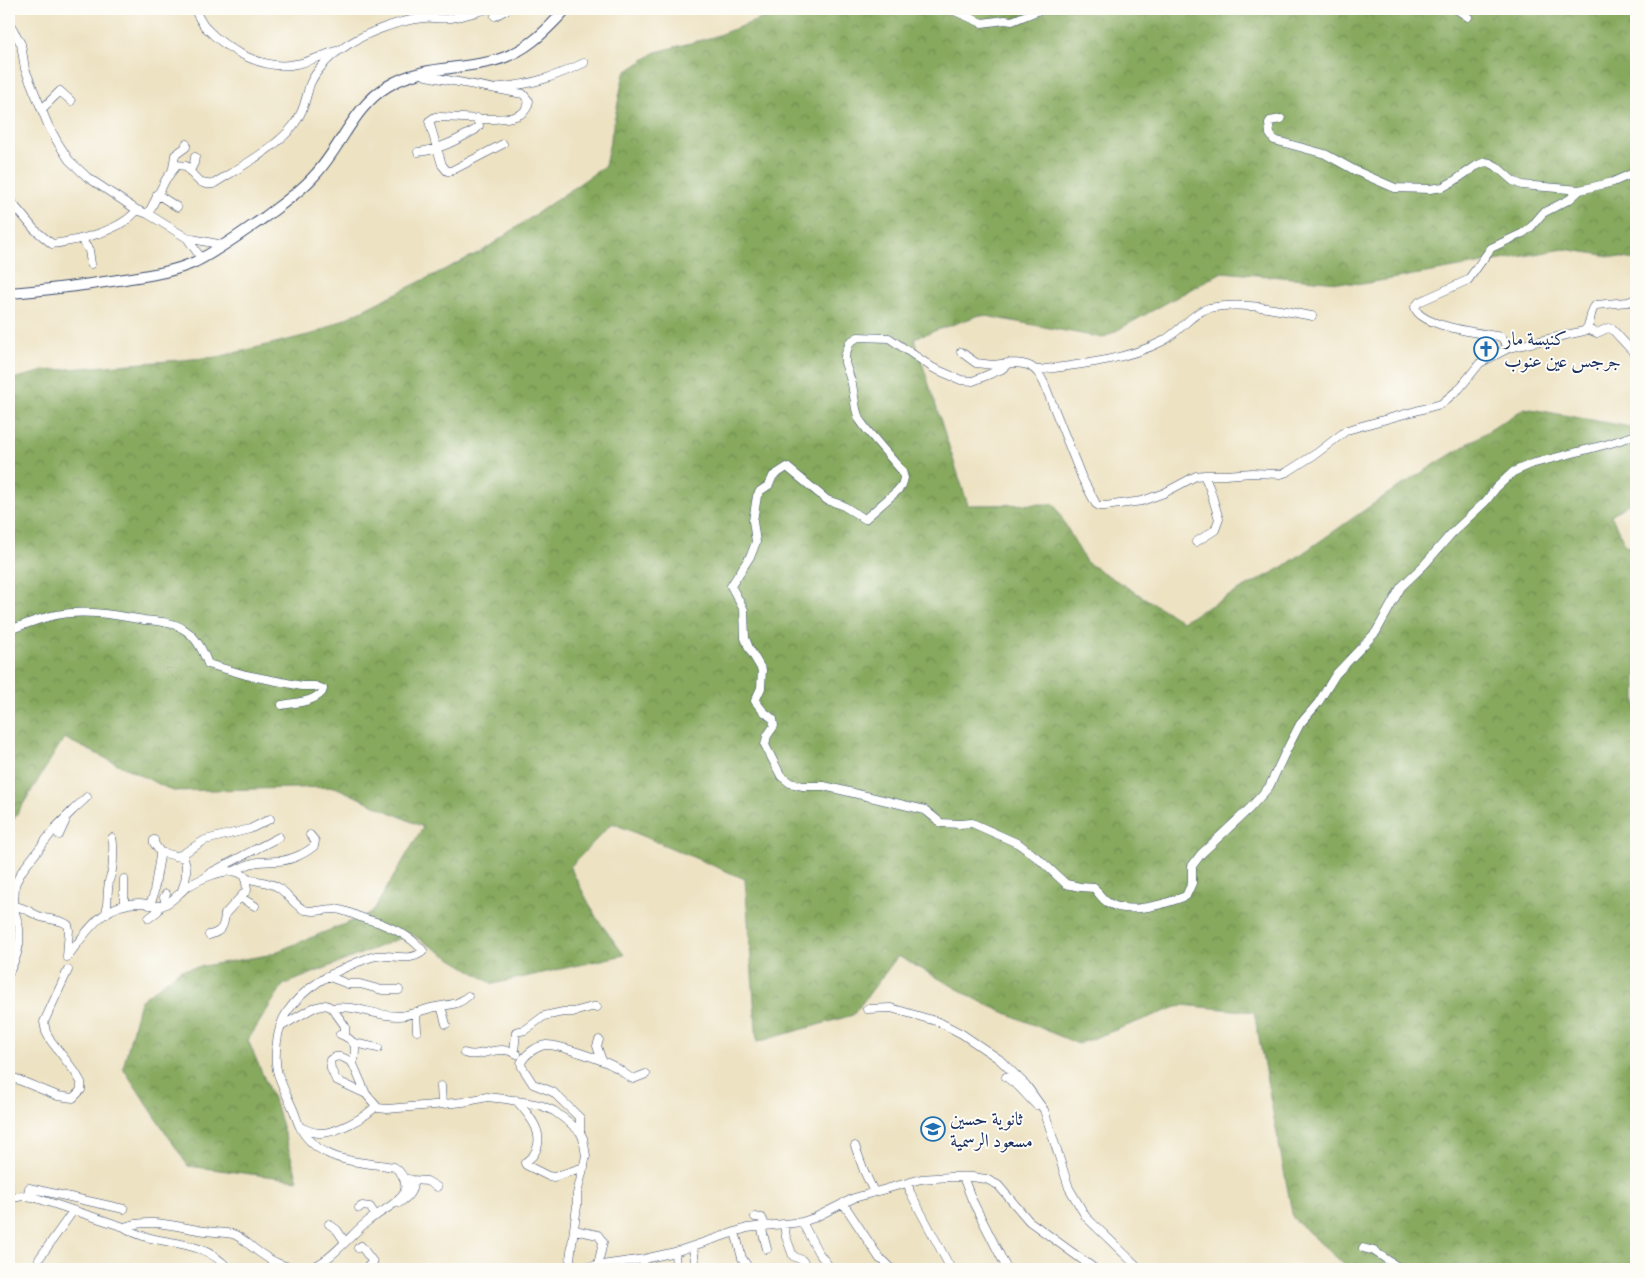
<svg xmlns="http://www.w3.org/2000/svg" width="1645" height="1278" viewBox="0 0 1645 1278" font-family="Vollkorn,Amiri,serif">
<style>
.forest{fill:url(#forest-crowns);stroke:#506c5e}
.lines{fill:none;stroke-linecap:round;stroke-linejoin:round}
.minor-casing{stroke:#3a4a6d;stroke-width:9}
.tertiary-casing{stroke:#3a4a6d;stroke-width:12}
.minor{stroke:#fff;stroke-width:8}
.tertiary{stroke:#fff;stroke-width:10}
.labels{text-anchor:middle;stroke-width:4;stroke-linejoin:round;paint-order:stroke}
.poi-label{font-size:19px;fill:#1b2f5e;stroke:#fdfcf7;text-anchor:start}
</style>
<defs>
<pattern id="forest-crowns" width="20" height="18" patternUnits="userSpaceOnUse" patternTransform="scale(1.25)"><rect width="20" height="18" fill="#86a95d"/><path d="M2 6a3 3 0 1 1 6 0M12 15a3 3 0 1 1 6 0" fill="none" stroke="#6d8a50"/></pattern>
</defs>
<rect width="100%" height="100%" fill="#fdfcf7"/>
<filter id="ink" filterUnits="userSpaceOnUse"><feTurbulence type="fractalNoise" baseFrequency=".02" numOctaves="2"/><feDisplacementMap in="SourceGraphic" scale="10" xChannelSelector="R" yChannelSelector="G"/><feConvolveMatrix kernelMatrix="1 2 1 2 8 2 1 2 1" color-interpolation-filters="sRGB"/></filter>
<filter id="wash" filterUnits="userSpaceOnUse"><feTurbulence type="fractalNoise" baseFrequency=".0096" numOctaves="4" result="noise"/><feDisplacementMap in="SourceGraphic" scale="20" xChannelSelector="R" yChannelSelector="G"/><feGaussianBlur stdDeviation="1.12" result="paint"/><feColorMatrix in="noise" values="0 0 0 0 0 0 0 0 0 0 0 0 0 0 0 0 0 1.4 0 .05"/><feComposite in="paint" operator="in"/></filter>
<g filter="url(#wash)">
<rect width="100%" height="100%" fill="#ede2c2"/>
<path class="forest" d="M 787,9 L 1636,9 L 1636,260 L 1564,249 L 1362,284 L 1222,272 L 1103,338 L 980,315 L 914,338 L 968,505 L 1054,504 L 1086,562 L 1182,621 L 1283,567 L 1386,495 L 1525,408 L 1636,428 L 1636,499 L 1611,515 L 1626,546 L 1636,543 L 1636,1268 L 1629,1269 L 1349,1269 L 1293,1218 L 1254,1012 L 1182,1005 L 1078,1044 L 985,1004 L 898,956 L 853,1015 L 757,1042 L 745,879 L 612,823 L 570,867 L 596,917 L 624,955 L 493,984 L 411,934 L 283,985 L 248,1040 L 276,1106 L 298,1180 L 188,1166 L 123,1068 L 140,1001 L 180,970 L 268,955 L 372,913 L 423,827 L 335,787 L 173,791 L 64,738 L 9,827 L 9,380 L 44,371 L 218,357 L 316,333 L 484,250 L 605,166 L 624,73 L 656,52 L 713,37 Z"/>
</g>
<g filter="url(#ink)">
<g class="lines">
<g class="minor-casing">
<path id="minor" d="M 169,9 L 169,10
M 194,9 C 198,15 201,23 206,28 C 227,50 264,71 296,64 C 309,62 323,55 336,51
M 950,9 L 982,23 L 1005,20 L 1012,21 L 1042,9
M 1456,9 L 1468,17
M 495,16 L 508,9
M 9,22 L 21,44 L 25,69 L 48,125 L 58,143 L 69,160 L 87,177 L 137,210 L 148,214 L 187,238 L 223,245
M 420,73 L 426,76 L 523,94 L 529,101 C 528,107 526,111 521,114 C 507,123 458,117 440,117 L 435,117 L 429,121 L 442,165 L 447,171 L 451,171 L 503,144
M 500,87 C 532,85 556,76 584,63
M 42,109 L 60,91 L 71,101
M 1281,119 L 1270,121 L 1269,124 L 1270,134 L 1274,140 L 1325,154 L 1356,171 L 1395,188 L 1430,189 L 1443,187 L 1454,181 L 1476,166 L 1485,162 L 1490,163 L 1496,166 L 1513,181 L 1522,185 L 1580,190 L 1613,182 L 1636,172
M 418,152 C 439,150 457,140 475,130 L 479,126 L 477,118
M 173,168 L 175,155 L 186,147 L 186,144
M 190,171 L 194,163 L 195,157
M 157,194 L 177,207
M 9,199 L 34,229 L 52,244 C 77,241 121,231 137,210
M 148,214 L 166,179 L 177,165 L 186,166 C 194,176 199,186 213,184 C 237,169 276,148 293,126 C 304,112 305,100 310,84 C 315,72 329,57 340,50 C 362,34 398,20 425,18 C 434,17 442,20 451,18 C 464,16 476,12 488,9
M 187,238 L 201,258
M 81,239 L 89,250 L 91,264
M 1636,299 L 1628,302 L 1596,305 C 1588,312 1593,324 1584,331 L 1509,348 L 1480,363 L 1459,389 L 1441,404 L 1347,430 L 1317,453 L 1287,472 L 1281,474 L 1252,473 L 1226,475 L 1204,475 L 1196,476 L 1164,493 L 1142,501 L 1105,506 L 1099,506 L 1096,504 L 1082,478 L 1044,383 C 1035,365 1028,363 1009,363 L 1002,369 L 973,381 L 961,380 L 933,368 L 889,338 L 858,337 L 850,342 L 845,356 L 845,363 L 852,384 L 856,409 L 859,419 L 867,430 L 902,471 L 904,478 L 902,485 L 897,491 L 865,519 L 842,505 L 827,500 L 787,467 L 773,476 L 769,485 L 760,491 L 757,496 L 753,521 L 756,542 L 751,555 L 731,586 L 744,610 L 745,638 L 749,648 L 762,670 L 761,688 L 755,701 L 763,711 L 773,719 L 774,726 L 767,736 L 765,745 L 781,776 L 790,783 L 803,786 L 824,786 L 925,810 L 941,823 L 960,824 L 972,823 L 1019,844 L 1040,860 L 1066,884 L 1080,887 L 1094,888 C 1098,892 1102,899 1107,902 C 1127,916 1165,904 1186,896 L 1192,883 L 1192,866 L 1201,854 L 1250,808 L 1269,787 L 1286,751 L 1300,724 L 1318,703 L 1336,674 L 1376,632 L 1401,587 L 1424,565 L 1451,534 L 1486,501 L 1496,488 L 1513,472 L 1531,464 L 1608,444 L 1636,435
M 1587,329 L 1597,333 L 1608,328 L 1612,329 L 1636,355
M 1509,348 L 1501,337 C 1484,333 1419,327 1415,307 L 1419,302 L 1468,280 L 1491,248 L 1523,233 L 1531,227 L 1543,213 L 1570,199 L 1580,190
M 961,352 L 976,363 L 993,365 L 1009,363
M 1037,370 C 1077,365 1127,360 1163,341 C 1178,333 1193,312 1209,308 C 1243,301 1278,310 1312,316
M 1196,542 L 1215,530 L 1219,519 L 1210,489 L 1204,475
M 9,630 C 24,625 40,618 56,615 C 85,609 115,615 144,620 C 157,621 174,622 185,630 C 197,638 203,651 208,664 L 246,675 L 302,686 L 315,686 L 323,689 L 322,692 C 312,703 296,702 282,705
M 59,835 L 65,822
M 160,852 L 184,858 C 188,869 186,880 182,890
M 175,856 L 181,855 L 205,840 L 250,829 L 270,819
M 234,871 C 240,868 246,865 253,863 C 261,861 269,862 277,861 C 289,861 305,854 314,846 L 315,841 L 310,835
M 208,874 L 279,837
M 241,898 L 255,906
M 166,904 L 164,897 L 166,894
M 124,905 L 124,879
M 149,905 L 153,897 L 160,856 L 160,852 L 154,843 L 154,840
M 14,906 L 15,884 L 22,871 L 56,827 L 73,810 L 87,797
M 106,914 C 108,902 107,892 109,882 C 109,878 112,874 112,870 C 113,866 114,841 112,838
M 149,918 L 158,911 L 160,907
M 209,935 C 222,932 224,926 225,914 L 247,890 L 245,876
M 9,973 C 16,958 21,947 19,930 C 19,921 14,914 14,906 C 23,906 32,914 41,917 C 50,920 61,919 68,925 L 69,930 L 67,957 C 88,930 103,903 140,903 C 149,903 158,909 166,904 C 174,900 180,892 187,887 C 198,880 224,868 237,872 C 242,873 245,877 250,879 C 259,882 271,882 279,888 C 287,893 297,908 305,910 C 315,913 325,909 335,909 C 345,910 352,914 360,917 C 367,920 375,921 382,924 C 397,930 413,938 423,951 C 411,963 391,954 376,956 C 369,957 364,960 358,962 C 331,973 304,987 287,1012 C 277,1026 273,1058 278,1074 C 282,1086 288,1098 293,1109 C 296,1115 297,1122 300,1127 C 305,1138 316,1148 327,1153 C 343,1162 375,1164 394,1167 C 402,1172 408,1183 404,1193 C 399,1203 377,1214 368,1221 C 352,1233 327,1266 308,1268 C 285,1270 270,1261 252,1247 C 246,1242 241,1237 233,1234 C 222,1232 210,1232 198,1230 C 174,1226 149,1218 124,1227
M 327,976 L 348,984 L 360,984 L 382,990 L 399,990
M 441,1006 L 446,1024
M 332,1008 C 352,1004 376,1016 398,1016 C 410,1016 423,1009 436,1007 C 449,1004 457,1006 468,996
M 867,1009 L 891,1008 L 939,1022 L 962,1034 L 999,1059 L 1026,1085 L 1044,1110 L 1069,1188 L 1086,1217 L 1140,1269
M 416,1012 L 417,1031
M 280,1027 L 313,1008 L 326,1005 L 332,1008 L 345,1026 L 345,1036
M 340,1034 C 357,1041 357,1047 353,1064
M 599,1040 L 597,1046 L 602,1061
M 354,1043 L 378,1048
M 514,1052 L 516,1032 L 525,1030 L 544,1016 L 563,1012 L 573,1012 L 592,1007 L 597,1007
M 464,1053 C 483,1059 497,1043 517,1054
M 9,1076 L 58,1096 L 73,1098 L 81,1090 L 81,1082 L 75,1072 L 51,1041 L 46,1032 L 44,1022 L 68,970
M 1006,1077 L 1018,1086 L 1036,1105
M 441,1086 L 442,1104
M 366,1094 L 353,1064 C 346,1058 338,1053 330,1060 L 331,1069 L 336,1080 L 366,1094 L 378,1108 L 387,1109 L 434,1105 L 463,1102 L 487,1097 L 506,1099 L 540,1105 L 554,1111 L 570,1123 L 580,1132 L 583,1138 L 586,1156 L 577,1194 L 577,1206 L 570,1259 L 572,1269
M 516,1100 C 529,1115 547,1134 534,1154 C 532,1158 528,1159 525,1163 L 526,1165 L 548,1176 L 554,1177 L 584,1167
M 300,1127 C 305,1129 313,1133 319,1133 C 335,1134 366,1117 376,1106
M 580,1132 L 580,1118 L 553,1092 L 533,1084 L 522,1067 L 521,1063 C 525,1054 537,1046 546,1045 C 558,1044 606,1061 617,1068 C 623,1072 627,1076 633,1079 L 646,1074
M 855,1146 L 864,1171 L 874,1192
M 963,1177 L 972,1200 L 1007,1269
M 412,1180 L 427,1181 L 437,1187
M 908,1183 L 910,1192 L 951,1269
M 28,1196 L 29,1188 L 124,1209
M 9,1199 L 22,1196 L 33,1197 L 124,1227 C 157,1249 198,1234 229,1269
M 399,1203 C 407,1198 415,1191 412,1180 L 404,1178
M 843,1203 L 880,1259 L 884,1261 L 892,1269
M 359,1208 L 362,1206 L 370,1207 L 376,1216
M 755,1217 L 762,1218 L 765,1225
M 802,1222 L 818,1252 L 831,1269
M 329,1224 L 337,1230 L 345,1242
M 784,1225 L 786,1237 L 793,1256 L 802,1260 L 809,1269
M 761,1226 L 767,1249
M 574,1230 L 598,1235 L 603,1242 L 598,1265
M 735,1232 L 742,1258 L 749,1269
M 693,1247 L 695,1261
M 358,1248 L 361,1246 L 373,1262 L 365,1269
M 1363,1248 L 1374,1251 L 1401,1269
M 675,1252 L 676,1269
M 39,1259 L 73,1211
M 573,1269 L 644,1259 L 675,1252 L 747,1228 L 802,1222 L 814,1218 L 854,1198 L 921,1179 L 950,1177 L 972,1177 L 986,1179 L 998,1185 L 1029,1221 L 1095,1269
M 643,1269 L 644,1259"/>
</g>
<g class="tertiary-casing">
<path id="tertiary" d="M 9,293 C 48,290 86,285 125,279 C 149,275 173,272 195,262 C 219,250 242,233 265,217 C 282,204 300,192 314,176 C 341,148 353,107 388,86 C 420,66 458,70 493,61 C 525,53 545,32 566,9"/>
</g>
<use href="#minor" class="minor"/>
<use href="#tertiary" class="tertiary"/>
</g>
</g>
<defs>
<g id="church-ring" transform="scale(1.25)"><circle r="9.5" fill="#fdfcf7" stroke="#1f6fb2" stroke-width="1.5"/><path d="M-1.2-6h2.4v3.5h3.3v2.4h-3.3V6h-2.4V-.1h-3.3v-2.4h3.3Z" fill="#1f6fb2"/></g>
<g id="school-ring" transform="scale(1.25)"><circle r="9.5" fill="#fdfcf7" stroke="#1f6fb2" stroke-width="1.5"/><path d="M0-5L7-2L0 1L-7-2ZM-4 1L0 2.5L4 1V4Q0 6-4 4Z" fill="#1f6fb2"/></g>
</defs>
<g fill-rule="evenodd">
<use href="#church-ring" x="1486" y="349"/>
<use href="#school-ring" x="933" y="1129"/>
</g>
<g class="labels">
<g class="poi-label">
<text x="1504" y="345">كنيسة مار<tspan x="1504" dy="22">جرجس عين عنوب</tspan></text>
<text x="950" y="1125">ثانوية حسين<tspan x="950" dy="22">مسعود الرسمية</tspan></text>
</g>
</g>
<rect width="1645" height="1278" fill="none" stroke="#fdfcf7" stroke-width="30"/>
</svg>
